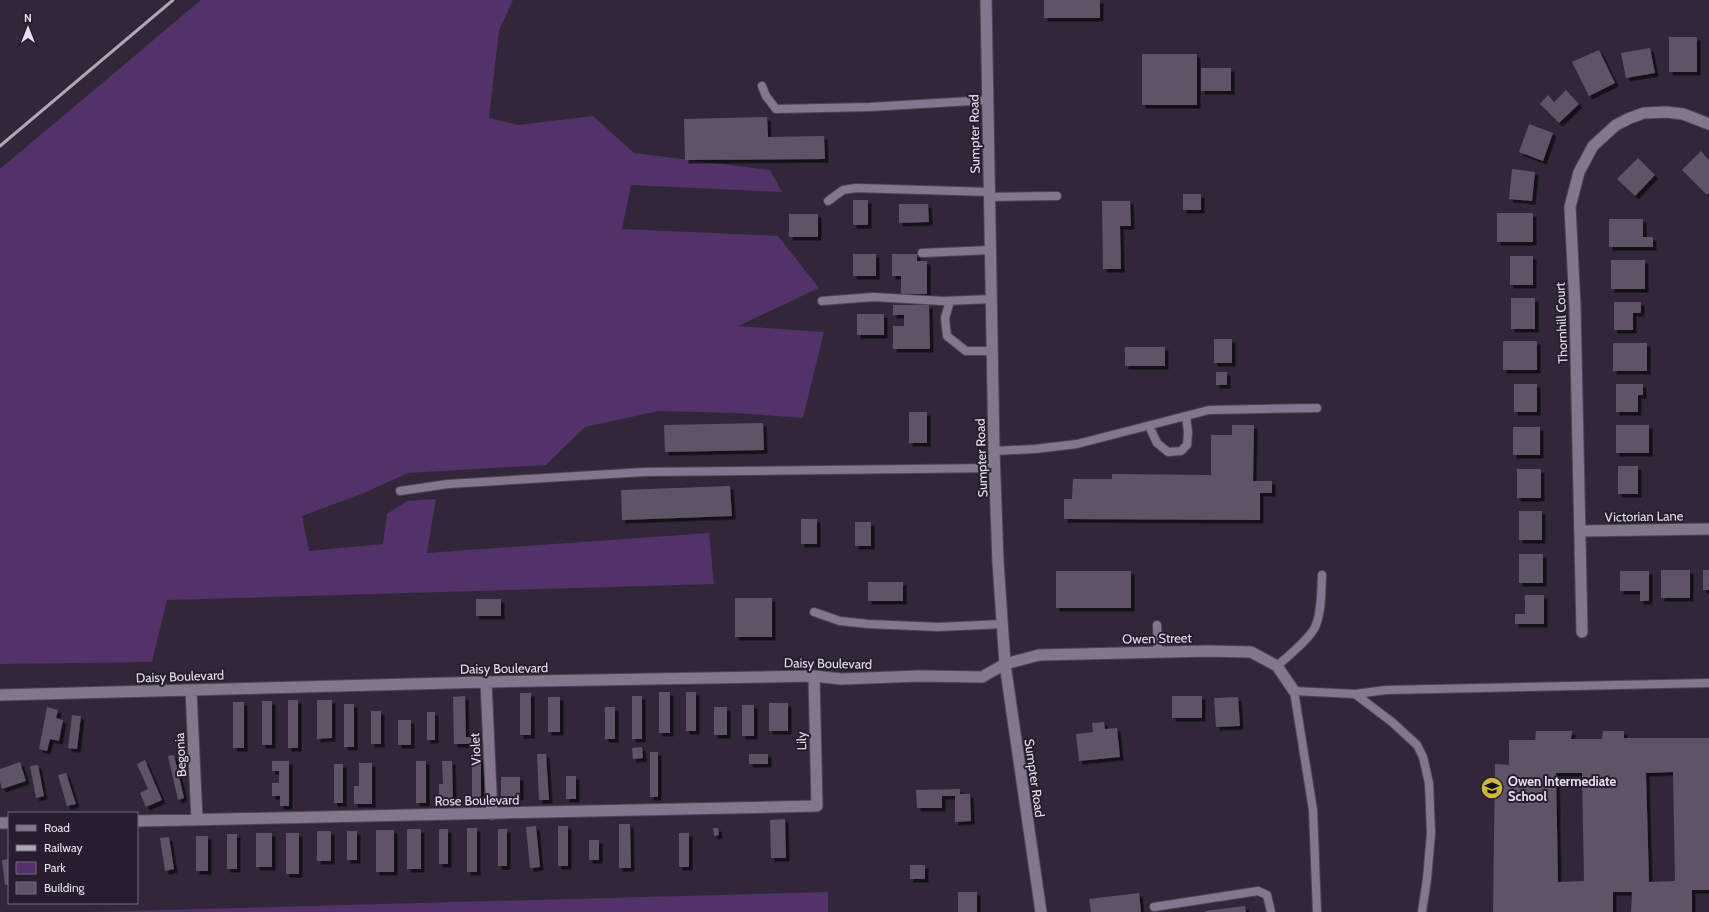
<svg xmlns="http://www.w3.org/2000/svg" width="1709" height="912" viewBox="0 0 1709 912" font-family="Cabin,sans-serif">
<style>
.green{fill:#523268}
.building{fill:#5e5368;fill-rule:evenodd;filter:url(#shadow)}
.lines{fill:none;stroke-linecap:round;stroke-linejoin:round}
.service-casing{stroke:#4e4555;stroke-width:10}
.minor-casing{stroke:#4e4555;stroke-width:13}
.tertiary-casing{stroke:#4e4555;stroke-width:13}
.service{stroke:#83778d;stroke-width:8}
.minor{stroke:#83778d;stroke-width:11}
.tertiary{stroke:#83778d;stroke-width:11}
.rail{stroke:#aea7b5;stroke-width:3}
.labels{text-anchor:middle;stroke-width:4;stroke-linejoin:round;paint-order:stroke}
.street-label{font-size:13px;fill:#e6e0ec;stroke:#271d2f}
.poi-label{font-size:13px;font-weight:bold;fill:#e6e0ec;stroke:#271d2f;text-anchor:start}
</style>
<defs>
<filter id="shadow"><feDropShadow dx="3.5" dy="3.5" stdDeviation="0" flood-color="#0009"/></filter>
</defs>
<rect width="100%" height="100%" fill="#312739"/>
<path class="green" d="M 201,0 L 513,0 L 499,30 L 489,118 L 518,125 L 593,116 L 634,153 L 770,170 L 782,192 L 631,185 L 622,229 L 778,236 L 819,288 L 738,326 L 824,332 L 803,418 L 736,413 L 659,411 L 585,427 L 546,465 L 408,473 L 364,493 L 302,516 L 309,551 L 383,544 L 387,514 L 407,501 L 436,499 L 427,553 L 709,533 L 714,584 L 167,600 L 152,662 L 0,664 L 0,169 Z
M 828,892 L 828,912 L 89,912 Z"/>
<path class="building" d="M 1044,0 L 1100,0 L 1100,18 L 1044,18 Z
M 1669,37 L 1697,37 L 1697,72 L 1669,72 Z
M 1650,48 L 1655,73 L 1626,78 L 1621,53 Z
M 1599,50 L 1615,83 L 1589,96 L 1572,62 Z
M 1142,54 L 1197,54 L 1197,105 L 1142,105 Z
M 1201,68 L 1231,68 L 1231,91 L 1201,91 Z
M 1566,90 L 1579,104 L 1559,123 L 1540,104 L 1548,95 L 1554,102 Z
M 767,117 L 768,137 L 824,136 L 825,159 L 685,160 L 684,119 Z
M 1529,124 L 1553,133 L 1543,161 L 1519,152 Z
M 1701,151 L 1709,160 L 1709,193 L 1707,195 L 1682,170 Z
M 1638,158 L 1655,175 L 1635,196 L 1617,179 Z
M 1512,169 L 1535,172 L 1532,201 L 1509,199 Z
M 1183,194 L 1201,194 L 1201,210 L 1183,210 Z
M 853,200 L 868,200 L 868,225 L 853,225 Z
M 1102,201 L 1130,201 L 1131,226 L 1120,226 L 1121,269 L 1103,269 Z
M 899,204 L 928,204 L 929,222 L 899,223 Z
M 1497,213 L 1533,213 L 1533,242 L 1497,242 Z
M 789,214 L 818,214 L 818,237 L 789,237 Z
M 1609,219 L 1643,219 L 1643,237 L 1653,237 L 1653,247 L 1609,247 Z
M 853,254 L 876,254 L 876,276 L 853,276 Z
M 892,254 L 917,254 L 917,261 L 927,261 L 927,294 L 901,294 L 901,276 L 892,276 Z
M 1510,256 L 1533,256 L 1533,285 L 1510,285 Z
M 1611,260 L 1645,260 L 1645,289 L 1611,289 Z
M 1511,298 L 1535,298 L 1535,329 L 1511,329 Z
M 1614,302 L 1641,302 L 1641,313 L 1633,313 L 1633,330 L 1614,330 Z
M 893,305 L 929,305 L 930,349 L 893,349 L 893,326 L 904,326 L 904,315 L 893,315 Z
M 857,314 L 884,314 L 884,335 L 857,335 Z
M 1214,339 L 1232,339 L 1232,363 L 1214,363 Z
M 1503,341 L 1537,341 L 1537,370 L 1503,370 Z
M 1613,343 L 1647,343 L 1647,371 L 1613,371 Z
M 1125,347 L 1165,347 L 1165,366 L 1125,366 Z
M 1216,372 L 1227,372 L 1227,385 L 1216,385 Z
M 1514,384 L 1537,384 L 1537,412 L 1514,412 Z
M 1616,384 L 1643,384 L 1643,395 L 1638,395 L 1638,412 L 1616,412 Z
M 909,412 L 927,412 L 927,443 L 909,443 Z
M 763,423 L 764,450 L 665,452 L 664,425 Z
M 1232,425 L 1254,425 L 1253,481 L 1272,481 L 1272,493 L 1260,493 L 1260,520 L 1064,519 L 1064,499 L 1072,499 L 1073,479 L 1112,479 L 1112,474 L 1211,475 L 1211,435 L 1232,435 Z
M 1616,425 L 1649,425 L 1649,453 L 1616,453 Z
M 1513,427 L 1540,427 L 1540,455 L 1513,455 Z
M 1618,466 L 1638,466 L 1638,494 L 1618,494 Z
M 1517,469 L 1541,469 L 1541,498 L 1517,498 Z
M 730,486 L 732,516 L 622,520 L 621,490 Z
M 1519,511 L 1542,511 L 1542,540 L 1519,540 Z
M 801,519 L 817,519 L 817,544 L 801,544 Z
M 855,522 L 871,522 L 871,546 L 855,546 Z
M 1519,554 L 1543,554 L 1543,583 L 1519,583 Z
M 1661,570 L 1690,570 L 1690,598 L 1661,598 Z
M 1703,570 L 1709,570 L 1709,590 L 1703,590 Z
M 1056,571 L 1131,571 L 1131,608 L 1056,608 Z
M 1620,571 L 1649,571 L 1649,601 L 1640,601 L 1640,591 L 1620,591 Z
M 868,582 L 903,582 L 903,601 L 868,601 Z
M 1525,595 L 1544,595 L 1544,624 L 1515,624 L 1515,614 L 1525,614 Z
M 735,598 L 772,598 L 772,637 L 735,637 Z
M 476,599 L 501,599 L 501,616 L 476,616 Z
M 659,692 L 670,692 L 670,733 L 659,733 Z
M 686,692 L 696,692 L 696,731 L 686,731 Z
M 520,693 L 531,693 L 531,735 L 520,735 Z
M 465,696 L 466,737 L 475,737 L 475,744 L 454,744 L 453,697 Z
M 632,696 L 642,696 L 642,739 L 632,739 Z
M 1172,696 L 1202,696 L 1202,718 L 1172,718 Z
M 548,697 L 560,697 L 560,732 L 548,732 Z
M 1238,697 L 1240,726 L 1216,727 L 1214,698 Z
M 288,700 L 298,700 L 298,748 L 288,748 Z
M 317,700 L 332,700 L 332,738 L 317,739 Z
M 262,701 L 272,701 L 272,745 L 262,745 Z
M 233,702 L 244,702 L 244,748 L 233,748 Z
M 769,703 L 788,703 L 788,731 L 769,731 Z
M 344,704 L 354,704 L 354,747 L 344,747 Z
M 742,705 L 754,705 L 754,736 L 742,736 Z
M 47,707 L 58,710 L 56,718 L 63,720 L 59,741 L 50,739 L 47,751 L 39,749 Z
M 605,707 L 615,707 L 615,739 L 605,739 Z
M 714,707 L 727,707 L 727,735 L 714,735 Z
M 371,711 L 381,711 L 381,744 L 371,744 Z
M 427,712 L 435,712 L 435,740 L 427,740 Z
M 72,715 L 81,716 L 77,749 L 68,748 Z
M 398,720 L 411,720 L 411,745 L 398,745 Z
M 1104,722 L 1105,729 L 1117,728 L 1120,757 L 1079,761 L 1076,734 L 1093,732 L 1092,723 Z
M 1536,731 L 1572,731 L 1571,739 L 1602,739 L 1603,731 L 1624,731 L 1624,738 L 1709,738 L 1709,890 L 1692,890 L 1692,912 L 1631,912 L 1632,892 L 1613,892 L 1613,912 L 1493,912 L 1495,764 L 1509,765 L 1509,740 L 1535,740 ZM 1673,772 L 1675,881 L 1649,882 L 1646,773 ZM 1556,773 L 1582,773 L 1584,881 L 1558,882 Z
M 642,747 L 643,758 L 633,759 L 632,748 Z
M 650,752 L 658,752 L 658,797 L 650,797 Z
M 537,754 L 546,754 L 549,800 L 539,800 Z
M 749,754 L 768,754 L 768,764 L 749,764 Z
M 174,755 L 184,798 L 178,800 L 168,756 Z
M 472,757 L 481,757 L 481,803 L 472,803 Z
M 145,760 L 162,800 L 146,807 L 140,793 L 148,789 L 137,764 Z
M 272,761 L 289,761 L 289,806 L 280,806 L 280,796 L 272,796 L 272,783 L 279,783 L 279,771 L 272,771 Z
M 416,761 L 426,761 L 426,803 L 416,803 Z
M 442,761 L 452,761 L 453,802 L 439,803 L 439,784 L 443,784 Z
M 20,762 L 26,781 L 2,789 L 0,782 L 0,769 Z
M 359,763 L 372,763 L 372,804 L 354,804 L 354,786 L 359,786 Z
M 334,764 L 343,764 L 343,803 L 334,803 Z
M 38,765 L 44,796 L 36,798 L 30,766 Z
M 66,773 L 76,804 L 67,806 L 58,775 Z
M 566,776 L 576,776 L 576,799 L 566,799 Z
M 501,777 L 520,777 L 520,797 L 501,797 Z
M 960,789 L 960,794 L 970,794 L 971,821 L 955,822 L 955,796 L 942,796 L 942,808 L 917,808 L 916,790 Z
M 785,819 L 786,858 L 771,858 L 770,820 Z
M 619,824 L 630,824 L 631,868 L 619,868 Z
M 536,826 L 540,867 L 530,868 L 526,827 Z
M 558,826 L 568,826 L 568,866 L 558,866 Z
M 467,828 L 477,828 L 477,872 L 467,872 Z
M 713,828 L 718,828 L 719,835 L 714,836 Z
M 407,829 L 421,829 L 421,869 L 407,869 Z
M 439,829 L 448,829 L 448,864 L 439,864 Z
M 498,829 L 507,829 L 507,866 L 498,866 Z
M 376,830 L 394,830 L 394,872 L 376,872 Z
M 317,831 L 331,831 L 331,861 L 317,861 Z
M 347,831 L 357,831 L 357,860 L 347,860 Z
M 256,833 L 272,833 L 272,867 L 256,867 Z
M 286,833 L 299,833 L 299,874 L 286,874 Z
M 679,833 L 689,833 L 689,867 L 679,867 Z
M 227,834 L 237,834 L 237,869 L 227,869 Z
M 196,836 L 208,836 L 208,871 L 196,871 Z
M 169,837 L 174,869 L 165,871 L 160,838 Z
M 589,840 L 599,840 L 599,860 L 589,860 Z
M 9,859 L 9,885 L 5,885 L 2,860 Z
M 910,865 L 925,865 L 925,879 L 910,879 Z
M 958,892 L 977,892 L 977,912 L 958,912 Z
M 1139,893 L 1141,912 L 1091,912 L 1089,899 Z
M 1245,906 L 1246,912 L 1206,912 L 1205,911 Z"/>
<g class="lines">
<g class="service-casing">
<path id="service" d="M 762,86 L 766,96 L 776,109 L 870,107 L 988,100
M 990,197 L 1057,196
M 828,201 L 843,190 L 856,188 L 990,192
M 922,253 L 991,250
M 822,301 L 873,297 L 943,301 L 992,299
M 950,301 L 945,318 L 947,336 L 966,351 L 993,351
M 1149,426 L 1157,443 L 1168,452 L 1181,451 L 1187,445 L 1188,432 L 1186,416
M 994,451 L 1035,449 L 1077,444 L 1209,410 L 1317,408
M 400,491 L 448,484 L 644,472 L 995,468
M 814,612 L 840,621 L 868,624 L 938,627 L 1003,624
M 1157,625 L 1158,652
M 1277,666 C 1287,657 1312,637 1316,625 C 1322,609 1321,591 1322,575
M 1355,694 L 1386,690 L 1709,683
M 1154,907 L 1258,891 L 1267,895 L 1271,912
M 1317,912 L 1313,810 L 1294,691 L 1355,694 L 1392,722 L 1417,745 L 1423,757 L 1429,783 L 1431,833 L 1427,879 L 1422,912"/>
</g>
<g class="minor-casing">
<path id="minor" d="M 1580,531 L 1709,529
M 1582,632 L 1575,306 L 1570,207 L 1579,172 L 1593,146 L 1616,125 L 1630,118 L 1644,113 L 1666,112 L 1683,114 L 1709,124
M 486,682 L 492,814
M 191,690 L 197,820
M 0,695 L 486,682 L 814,676 L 841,679 L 920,676 L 982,677 L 1005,664 L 1039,655 L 1208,651 L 1251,652 L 1277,666 L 1294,691
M 137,821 L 817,806 L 814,676
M 0,823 L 9,823"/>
</g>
<g class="tertiary-casing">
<path id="tertiary" d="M 986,0 L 994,451 L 998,562 L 1005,664 L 1041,912"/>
</g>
<use href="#service" class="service"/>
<use href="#minor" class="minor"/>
<use href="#tertiary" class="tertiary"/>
<path class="rail" d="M 0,146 L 173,0"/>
</g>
<defs>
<g id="school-disc" transform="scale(1.15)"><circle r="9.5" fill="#cdb938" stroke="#271d2f"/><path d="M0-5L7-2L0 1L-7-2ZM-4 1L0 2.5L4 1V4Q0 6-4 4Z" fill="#111"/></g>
</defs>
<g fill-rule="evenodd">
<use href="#school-disc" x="1492" y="788"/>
</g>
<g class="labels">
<g class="street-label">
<text transform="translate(974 134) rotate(-91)" y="5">Sumpter Road</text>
<text transform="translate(1561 323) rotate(-92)" y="5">Thornhill Court</text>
<text transform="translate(981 458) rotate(-92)" y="5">Sumpter Road</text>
<text transform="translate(1644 516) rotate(-1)" y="5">Victorian Lane</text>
<text transform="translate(1157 638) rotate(-1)" y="5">Owen Street</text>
<text transform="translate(828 663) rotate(1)" y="5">Daisy Boulevard</text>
<text transform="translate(504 668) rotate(-1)" y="5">Daisy Boulevard</text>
<text transform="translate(180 676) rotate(-2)" y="5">Daisy Boulevard</text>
<text transform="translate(801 741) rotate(-91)" y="5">Lily</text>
<text transform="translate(475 749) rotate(-93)" y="5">Violet</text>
<text transform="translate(180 755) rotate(-93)" y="5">Begonia</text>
<text transform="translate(1035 778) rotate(82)" y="5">Sumpter Road</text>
<text transform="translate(477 800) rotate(-1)" y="5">Rose Boulevard</text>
</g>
<g class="poi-label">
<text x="1508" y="786">Owen Intermediate<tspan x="1508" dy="15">School</tspan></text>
</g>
</g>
<rect x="8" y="812" width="130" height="92" fill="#271d2f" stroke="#736b7b"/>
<rect x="16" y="825" width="20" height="6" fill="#83778d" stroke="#736b7b"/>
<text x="44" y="832" font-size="12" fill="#e6e0ec">Road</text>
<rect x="16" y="845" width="20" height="6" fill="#aea7b5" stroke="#736b7b"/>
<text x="44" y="852" font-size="12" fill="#e6e0ec">Railway</text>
<rect x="16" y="862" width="20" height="12" fill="#523268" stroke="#736b7b"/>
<text x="44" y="872" font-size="12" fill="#e6e0ec">Park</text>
<rect x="16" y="882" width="20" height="12" fill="#5e5368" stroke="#736b7b"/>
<text x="44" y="892" font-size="12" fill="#e6e0ec">Building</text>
<g transform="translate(28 28)" stroke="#271d2f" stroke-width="3" paint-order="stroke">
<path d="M0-3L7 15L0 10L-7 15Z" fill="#e6e0ec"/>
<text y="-6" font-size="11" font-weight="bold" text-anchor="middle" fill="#e6e0ec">N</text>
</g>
</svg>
